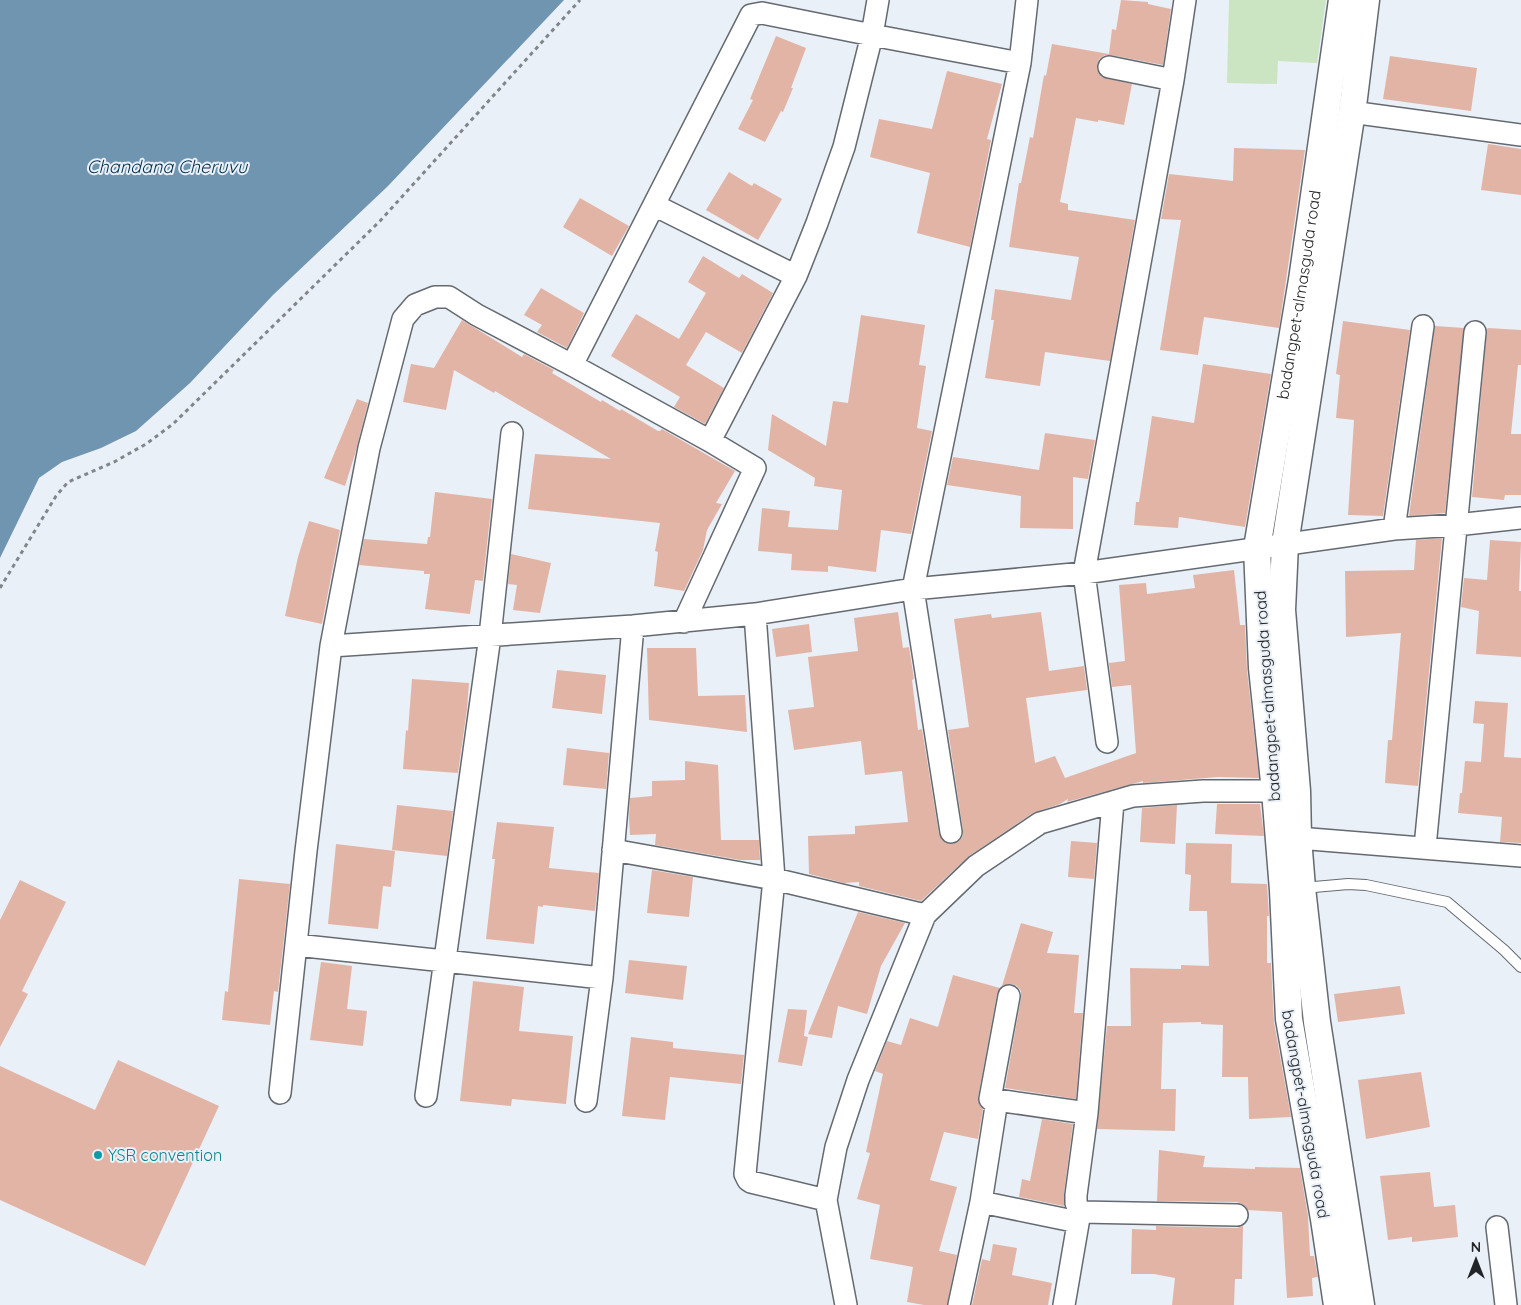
<svg xmlns="http://www.w3.org/2000/svg" width="1521" height="1305" viewBox="0 0 1521 1305" font-family="Quicksand,sans-serif">
<style>
.green{fill:#cbe4c2}
.water{fill:#7095b0}
.building{fill:#e2b4a6}
.lines{fill:none;stroke-linecap:round;stroke-linejoin:round}
.service-casing{stroke:#646a70;stroke-width:12}
.minor-casing{stroke:#646a70;stroke-width:24}
.tertiary-casing{stroke:#646a70;stroke-width:29}
.path{stroke:#82868b;stroke-width:3;stroke-dasharray:4 4;stroke-linecap:butt}
.service{stroke:#fff;stroke-width:10}
.minor{stroke:#fff;stroke-width:21}
.tertiary{stroke:#fff;stroke-width:26}
.culture-dot{fill:#0f9aa8;stroke:#eaf0f7;stroke-width:2}
.labels{text-anchor:middle;stroke-width:4;stroke-linejoin:round;paint-order:stroke}
.street-label{font-size:16px;fill:#232528;stroke:#eaf0f7}
.culture-label{font-size:16px;fill:#0d838f;stroke:#eaf0f7;text-anchor:start}
.water-label{font-size:18px;font-style:italic;fill:#00304c;stroke:#eaf0f7}
</style>
<rect width="100%" height="100%" fill="#eaf0f7"/>
<path class="green" d="M 1229,0 L 1326,0 L 1317,63 L 1278,61 L 1277,84 L 1227,83 Z"/>
<path class="water" d="M 0,0 L 564,0 L 388,186 L 273,295 L 190,383 L 136,431 L 101,448 L 62,462 L 39,478 L 0,558 Z"/>
<path class="building" d="M 1121,0 L 1148,2 L 1148,4 L 1171,9 L 1163,65 L 1111,55 L 1105,55 L 1099,59 L 1097,65 L 1097,70 L 1101,77 L 1132,84 L 1124,125 L 1098,120 L 1098,122 L 1076,118 L 1060,202 L 1068,204 L 1068,210 L 1135,220 L 1110,361 L 1045,352 L 1040,386 L 985,378 L 994,320 L 991,320 L 995,289 L 1071,300 L 1079,257 L 1009,247 L 1019,183 L 1021,183 L 1030,137 L 1033,138 L 1044,75 L 1046,76 L 1052,44 L 1109,54 L 1112,29 L 1116,30 Z
M 776,36 L 806,48 L 791,88 L 793,88 L 783,112 L 781,111 L 765,142 L 738,129 L 753,100 L 750,99 Z
M 1390,56 L 1477,68 L 1471,111 L 1383,99 Z
M 947,71 L 1002,84 L 987,139 L 991,140 L 970,247 L 917,233 L 930,173 L 870,157 L 879,119 L 932,129 Z
M 1488,144 L 1521,149 L 1521,195 L 1481,190 Z
M 1234,148 L 1305,150 L 1279,328 L 1204,317 L 1198,355 L 1160,350 L 1181,220 L 1161,219 L 1169,174 L 1233,181 Z
M 729,172 L 752,186 L 754,183 L 782,199 L 758,240 L 706,210 Z
M 580,198 L 629,226 L 612,256 L 563,227 Z
M 703,256 L 739,278 L 742,274 L 773,293 L 742,353 L 706,332 L 686,365 L 724,388 L 705,424 L 674,407 L 680,397 L 611,356 L 636,314 L 679,339 L 706,293 L 688,282 Z
M 541,288 L 584,313 L 567,348 L 537,332 L 542,325 L 524,315 Z
M 861,315 L 925,325 L 919,365 L 926,366 L 917,428 L 932,431 L 911,534 L 881,530 L 876,572 L 828,566 L 828,572 L 791,570 L 792,554 L 758,551 L 762,508 L 790,511 L 788,527 L 838,530 L 842,490 L 814,486 L 815,478 L 768,450 L 772,414 L 826,446 L 833,401 L 848,403 Z
M 462,320 L 522,357 L 524,354 L 554,370 L 552,373 L 601,402 L 602,400 L 620,411 L 621,409 L 658,431 L 660,431 L 662,429 L 735,471 L 716,503 L 722,504 L 707,530 L 703,550 L 684,591 L 654,586 L 658,552 L 655,551 L 660,523 L 528,509 L 535,454 L 611,459 L 522,407 L 495,391 L 494,393 L 454,370 L 446,410 L 403,402 L 411,364 L 434,368 Z
M 1343,321 L 1410,330 L 1383,516 L 1348,515 L 1354,420 L 1336,418 L 1340,375 L 1336,374 Z
M 1435,326 L 1464,328 L 1445,513 L 1409,516 Z
M 1488,328 L 1521,330 L 1521,365 L 1518,365 L 1511,434 L 1521,434 L 1521,495 L 1505,495 L 1504,500 L 1472,497 L 1487,329 Z
M 1203,364 L 1271,374 L 1245,527 L 1179,517 L 1178,528 L 1134,525 L 1136,502 L 1139,502 L 1152,416 L 1194,423 Z
M 357,399 L 368,403 L 355,454 L 345,486 L 324,478 Z
M 1045,433 L 1095,440 L 1088,479 L 1073,477 L 1073,529 L 1020,528 L 1021,496 L 947,485 L 953,457 L 1039,470 Z
M 435,492 L 492,499 L 483,581 L 475,580 L 470,614 L 425,609 L 430,574 L 424,574 L 424,571 L 359,565 L 364,539 L 427,544 L 428,537 L 430,537 Z
M 309,521 L 340,530 L 322,624 L 285,616 L 298,557 Z
M 1442,538 L 1418,786 L 1385,783 L 1388,740 L 1392,740 L 1401,633 L 1346,637 L 1345,571 L 1414,570 L 1416,540 Z
M 1490,540 L 1521,542 L 1519,591 L 1521,591 L 1521,657 L 1476,654 L 1479,611 L 1461,607 L 1464,578 L 1487,580 Z
M 511,554 L 551,563 L 540,613 L 513,610 L 517,585 L 508,584 Z
M 1234,570 L 1240,625 L 1245,625 L 1247,670 L 1259,778 L 1218,777 L 1143,783 L 1143,781 L 1067,802 L 1068,799 L 1060,804 L 1033,813 L 969,856 L 921,901 L 859,886 L 859,882 L 844,883 L 809,874 L 808,836 L 855,834 L 855,826 L 908,822 L 902,771 L 865,775 L 861,741 L 794,750 L 788,710 L 814,707 L 808,657 L 858,651 L 854,618 L 898,612 L 903,648 L 909,647 L 914,679 L 912,680 L 918,730 L 922,729 L 939,834 L 942,840 L 946,843 L 952,844 L 959,841 L 963,836 L 963,830 L 948,730 L 969,727 L 954,619 L 991,614 L 992,618 L 1041,612 L 1049,671 L 1084,666 L 1087,690 L 1026,698 L 1035,763 L 1055,756 L 1065,778 L 1136,753 L 1131,685 L 1112,687 L 1109,663 L 1125,661 L 1119,585 L 1146,583 L 1147,594 L 1195,588 L 1193,575 Z
M 809,624 L 812,652 L 776,657 L 772,629 Z
M 647,648 L 696,648 L 698,696 L 745,695 L 747,732 L 649,720 Z
M 557,670 L 606,675 L 602,714 L 552,708 Z
M 412,679 L 469,683 L 467,709 L 458,773 L 403,769 L 406,730 L 408,731 Z
M 1475,701 L 1508,703 L 1504,757 L 1521,758 L 1521,843 L 1500,842 L 1502,817 L 1458,813 L 1460,793 L 1462,793 L 1465,761 L 1481,762 L 1484,724 L 1473,723 Z
M 567,748 L 609,753 L 606,789 L 563,785 Z
M 685,761 L 718,765 L 721,840 L 759,840 L 760,860 L 740,860 L 655,845 L 656,834 L 630,835 L 629,818 L 630,798 L 652,796 L 652,781 L 685,780 Z
M 1217,804 L 1260,804 L 1264,836 L 1215,834 Z
M 397,805 L 453,811 L 447,856 L 392,850 Z
M 1177,805 L 1175,844 L 1140,842 L 1142,808 Z
M 497,822 L 554,827 L 549,868 L 599,873 L 595,911 L 543,905 L 543,907 L 538,906 L 534,944 L 486,939 L 495,859 L 492,859 Z
M 1071,841 L 1097,843 L 1094,879 L 1068,877 Z
M 1186,843 L 1232,844 L 1231,883 L 1267,884 L 1269,916 L 1267,916 L 1267,963 L 1271,963 L 1274,1022 L 1291,1117 L 1249,1119 L 1248,1077 L 1222,1077 L 1223,1025 L 1201,1024 L 1201,1022 L 1163,1023 L 1161,1089 L 1176,1089 L 1175,1131 L 1097,1129 L 1107,1026 L 1131,1026 L 1130,968 L 1181,969 L 1181,965 L 1209,966 L 1207,911 L 1189,911 L 1191,875 L 1185,874 Z
M 336,844 L 395,851 L 391,887 L 383,886 L 378,929 L 328,924 Z
M 652,870 L 693,877 L 689,917 L 647,913 Z
M 239,879 L 290,884 L 278,992 L 274,991 L 270,1025 L 222,1020 L 225,991 L 228,992 Z
M 20,880 L 66,902 L 22,991 L 28,994 L 0,1047 L 0,920 Z
M 858,912 L 905,923 L 881,966 L 867,1014 L 838,1006 L 832,1038 L 808,1034 Z
M 1021,923 L 1053,932 L 1047,953 L 1079,955 L 1074,1013 L 1083,1013 L 1076,1099 L 1005,1088 L 1021,998 L 1021,991 L 1017,986 L 1011,984 L 1002,986 Z
M 629,960 L 687,966 L 683,1000 L 625,993 Z
M 321,962 L 352,966 L 347,1009 L 367,1011 L 363,1046 L 310,1040 Z
M 953,975 L 1000,988 L 997,994 L 978,1097 L 979,1104 L 983,1109 L 978,1139 L 944,1132 L 930,1180 L 957,1187 L 939,1251 L 957,1255 L 947,1305 L 924,1305 L 907,1302 L 913,1267 L 870,1259 L 880,1205 L 857,1199 L 870,1153 L 866,1152 L 883,1074 L 875,1071 L 887,1041 L 901,1045 L 910,1018 L 938,1027 Z
M 473,981 L 524,987 L 519,1031 L 573,1036 L 566,1104 L 512,1099 L 511,1106 L 460,1101 Z
M 1400,986 L 1405,1014 L 1338,1022 L 1334,994 Z
M 788,1009 L 807,1010 L 804,1036 L 808,1037 L 802,1066 L 778,1062 Z
M 631,1037 L 673,1042 L 673,1048 L 744,1055 L 741,1084 L 670,1077 L 665,1120 L 622,1116 Z
M 118,1060 L 219,1106 L 145,1266 L 0,1200 L 0,1066 L 95,1110 Z
M 1421,1072 L 1430,1127 L 1366,1139 L 1358,1080 Z
M 1042,1119 L 1073,1124 L 1064,1193 L 1064,1206 L 1019,1197 L 1022,1179 L 1030,1181 Z
M 1159,1150 L 1205,1156 L 1203,1167 L 1255,1169 L 1255,1167 L 1300,1168 L 1308,1216 L 1310,1256 L 1314,1256 L 1318,1277 L 1312,1278 L 1313,1296 L 1287,1298 L 1282,1212 L 1248,1210 L 1244,1205 L 1237,1202 L 1157,1201 Z
M 1430,1172 L 1434,1207 L 1455,1205 L 1458,1237 L 1412,1242 L 1412,1237 L 1388,1240 L 1380,1176 Z
M 1156,1226 L 1237,1228 L 1243,1226 L 1242,1279 L 1235,1279 L 1234,1305 L 1172,1305 L 1175,1278 L 1154,1274 L 1131,1274 L 1132,1229 L 1156,1230 Z
M 993,1244 L 1017,1248 L 1012,1275 L 1052,1283 L 1048,1305 L 972,1305 L 982,1259 L 990,1261 Z"/>
<g class="lines">
<g class="service-casing">
<path id="service" d="M 1303,888 L 1348,884 L 1366,885 L 1447,902 L 1504,950 L 1521,967"/>
</g>
<g class="minor-casing">
<path id="minor" d="M 878,0 L 872,35 L 1020,63 L 1027,0
M 1109,67 L 1173,80
M 1351,112 L 1521,135
M 654,205 L 796,276
M 572,365 L 751,15 L 762,13 L 872,35 L 844,147 L 817,223 L 796,276 L 710,441
M 1394,529 L 1423,326
M 755,614 L 774,879 L 745,1174 L 748,1180 L 751,1182 L 826,1200
M 331,646 L 369,448 L 403,319 L 415,305 L 435,297 L 449,297 L 477,315 L 572,365 L 710,441 L 755,468 L 684,622
M 1107,742 L 1084,573 L 1173,80 L 1185,0
M 951,832 L 913,589 L 1020,63
M 1298,838 L 1521,856
M 1425,847 L 1475,332
M 613,850 L 774,879 L 925,915
M 296,945 L 602,978 L 633,626
M 1009,996 L 990,1099 L 1087,1113
M 280,1093 L 306,851 L 331,646 L 633,626 L 755,614 L 913,589 L 1084,573 L 1394,529 L 1456,525 L 1521,518
M 426,1096 L 490,636 L 512,433
M 586,1101 L 602,978
M 981,1202 L 997,1100
M 1080,1212 L 1237,1215
M 1497,1227 L 1506,1305
M 846,1305 L 826,1200 L 836,1147 L 858,1080 L 925,915 L 976,866 L 1040,823 L 1133,796 L 1203,791 L 1275,791
M 959,1305 L 981,1202 L 1078,1222
M 1064,1305 L 1080,1212 L 1076,1203 L 1076,1195 L 1087,1113 L 1113,802"/>
</g>
<g class="tertiary-casing">
<g id="tertiary">
<path id="s1" d="M 1337,1305 L 1324,1219 L 1289,1019 L 1283,890 L 1275,791 L 1262,668 L 1257,548 L 1302,280 L 1342,0"/>
<path d="M 1361,1305 L 1317,1022 L 1302,888 L 1298,838 L 1297,791 L 1282,610 L 1285,544 L 1354,98 L 1366,0"/>
</g>
</g>
<path class="path" d="M 0,588 L 56,496 L 68,482 L 114,462 L 146,444 L 173,424 L 380,221 L 580,0"/>
<use href="#service" class="service"/>
<use href="#minor" class="minor"/>
<use href="#tertiary" class="tertiary"/>
</g>
<circle class="culture-dot" cx="98" cy="1155" r="5"/>
<g class="labels">
<g class="street-label">
<text dy="6" stroke="none"><textPath href="#s1" startOffset="1019">badangpet-almasguda road</textPath></text>
<text transform="translate(1267 696) rotate(-94)" y="6">badangpet-almasguda road</text>
<text transform="translate(1306 1114) rotate(80)" y="6">badangpet-almasguda road</text>
</g>
<g class="culture-label">
<text x="108" y="1161">YSR convention</text>
</g>
<g class="water-label">
<text x="167" y="173">Chandana Cheruvu</text>
</g>
</g>
<g transform="translate(1476 1260)" stroke="#eaf0f7" stroke-width="4" paint-order="stroke">
<path d="M0-4L9 19L0 12L-9 19Z" fill="#232528"/>
<text y="-8" font-size="14" font-weight="bold" text-anchor="middle" fill="#232528">N</text>
</g>
</svg>
